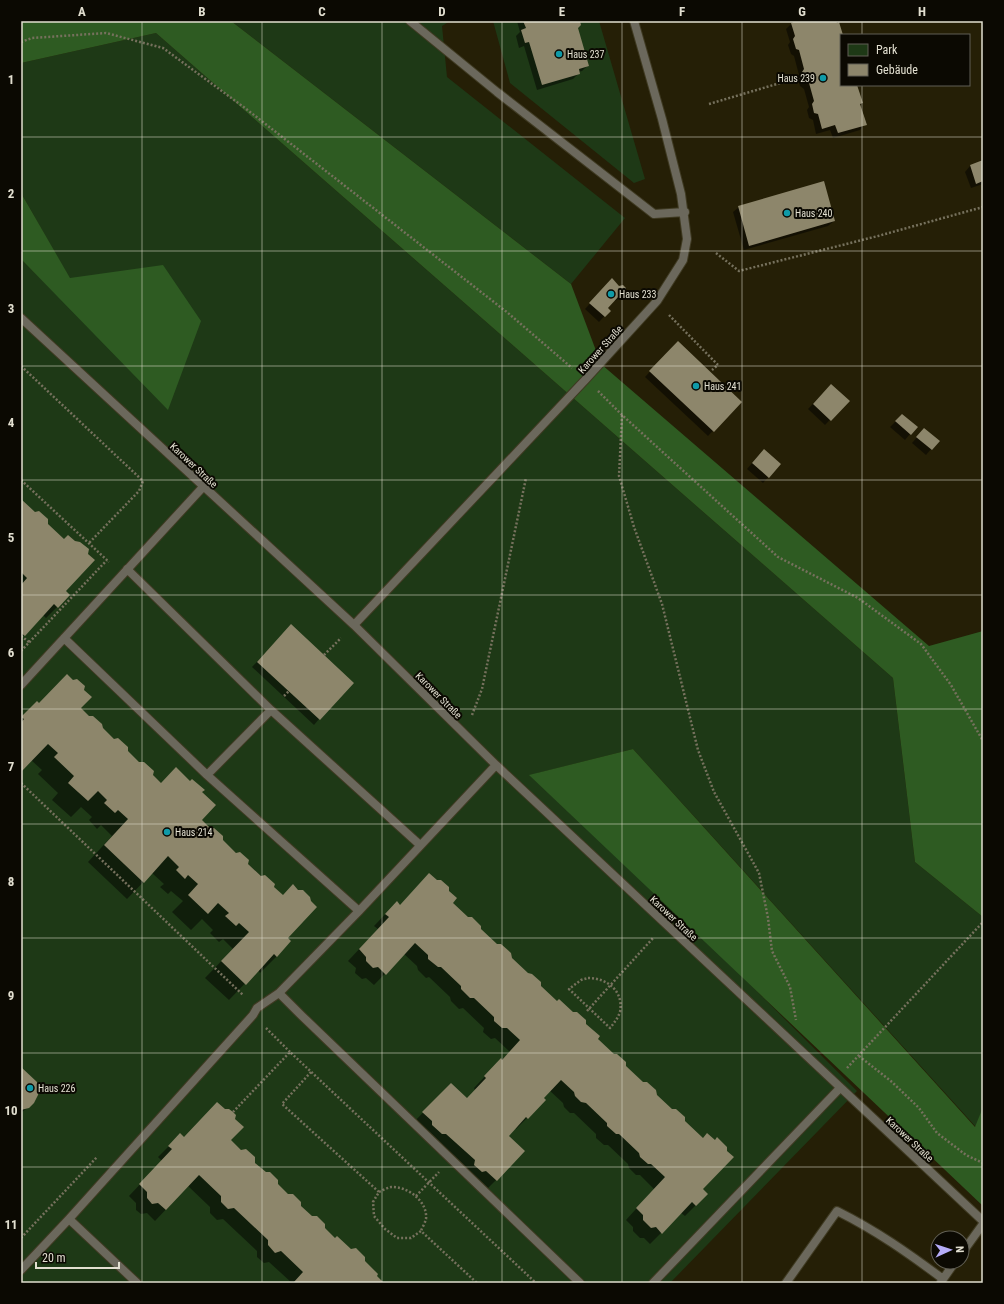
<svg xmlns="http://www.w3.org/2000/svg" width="1004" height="1304" viewBox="0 0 1004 1304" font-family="'Roboto Condensed',sans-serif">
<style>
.green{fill:#1e3916}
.forest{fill:#2e5b22}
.shadow{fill:#0007}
.building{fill:#8d866b}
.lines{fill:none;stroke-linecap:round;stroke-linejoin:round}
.service-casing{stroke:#3f3a22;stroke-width:10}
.path{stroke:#76715d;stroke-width:2.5;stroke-dasharray:2 2;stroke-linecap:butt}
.service{stroke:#6b685c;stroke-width:8}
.grid{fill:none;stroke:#e2dfd0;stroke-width:1;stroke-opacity:0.55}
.culture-dot{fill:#0f9aa8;stroke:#0b0902;stroke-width:1.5}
.labels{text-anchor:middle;stroke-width:4;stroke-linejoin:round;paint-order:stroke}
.poi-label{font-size:10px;fill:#e2dfd0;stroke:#0b0902;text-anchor:start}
.street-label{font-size:10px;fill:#e2dfd0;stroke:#0b0902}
.neatline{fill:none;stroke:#e2dfd0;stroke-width:1.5}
.grid-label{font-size:13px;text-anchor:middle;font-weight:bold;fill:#e2dfd0}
</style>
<rect width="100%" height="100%" fill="#251f06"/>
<path class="green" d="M 231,21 L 450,21 L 442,26 L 447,77 L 625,218 L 571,284 Z
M 493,21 L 599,21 L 645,179 L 634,183 L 510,83 Z
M 156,33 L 893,678 L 915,862 L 983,917 L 983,1107 L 976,1127 L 633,749 L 538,773 L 857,1091 L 670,1283 L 21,1283 L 21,259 L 169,406 L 70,279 L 21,193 L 21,63 Z"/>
<path class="forest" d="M 21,21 L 231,21 L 571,284 L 601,364 L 929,646 L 983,631 L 983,917 L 915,862 L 893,678 L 156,33 L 21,63 Z
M 21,193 L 70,278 L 163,265 L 201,321 L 168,410 L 21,259 Z
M 633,749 L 975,1127 L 983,1107 L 983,1206 L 529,775 Z"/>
<path class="shadow" d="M 517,21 L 579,21 L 577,28 L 588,65 L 582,71 L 578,72 L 579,73 L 573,79 L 537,90 L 524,46 L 519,48 L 516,36 L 520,32 Z
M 798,21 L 835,21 L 842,35 L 841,85 L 856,85 L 862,103 L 860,105 L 865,124 L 860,130 L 833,138 L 830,130 L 816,134 L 813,120 L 809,118 L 807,110 L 809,107 L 804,89 L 800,86 L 798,78 L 799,75 L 794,56 L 791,54 L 788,45 L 790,42 L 786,29 L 792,23 Z
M 983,161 L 983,184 L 971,188 L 965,172 L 970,166 Z
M 739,207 L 834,221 L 828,226 L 744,250 L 733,212 Z
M 612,280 L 625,293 L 617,300 L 614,301 L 607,309 L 609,311 L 599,322 L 585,309 Z
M 678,342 L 740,402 L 708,436 L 645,377 Z
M 831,385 L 848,401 L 825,425 L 808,409 Z
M 896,421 L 910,434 L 905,440 L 890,427 Z
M 919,435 L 938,441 L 926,455 L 912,443 Z
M 759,455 L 780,464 L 763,483 L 747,469 Z
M 21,500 L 65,591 L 57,607 L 46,618 L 43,615 L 21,638 Z
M 286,631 L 319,719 L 314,725 L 252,667 Z
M 37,703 L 39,704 L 80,708 L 161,783 L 201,792 L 200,820 L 273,887 L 287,939 L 277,956 L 260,973 L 258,970 L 229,1000 L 205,978 L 233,949 L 223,939 L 219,942 L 210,933 L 213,930 L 202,919 L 191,930 L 172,912 L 183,901 L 171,891 L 168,894 L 160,887 L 164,884 L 152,873 L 127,899 L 88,862 L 112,836 L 101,825 L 97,829 L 89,820 L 92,817 L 81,807 L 71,817 L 52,800 L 58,793 L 38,774 L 42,770 L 31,760 L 21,770 L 21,718 Z
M 396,903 L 400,906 L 451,903 L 557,1002 L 585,1024 L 596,1039 L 684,1122 L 702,1189 L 707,1194 L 685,1216 L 681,1213 L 650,1244 L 644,1238 L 640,1238 L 633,1231 L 633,1227 L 626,1220 L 654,1189 L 640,1175 L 636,1175 L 629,1168 L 628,1164 L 608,1145 L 604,1145 L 596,1138 L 596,1134 L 574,1113 L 570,1113 L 564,1107 L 563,1103 L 549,1090 L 527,1118 L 516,1129 L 515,1128 L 507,1136 L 496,1180 L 485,1191 L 470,1183 L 463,1177 L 464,1172 L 412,1124 L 440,1095 L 467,1099 L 475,1090 L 474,1088 L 490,1071 L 510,1052 L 495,1038 L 491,1039 L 483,1032 L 484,1028 L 463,1008 L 459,1009 L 451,1001 L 450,997 L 429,977 L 426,978 L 418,970 L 417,966 L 404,954 L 374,985 L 366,978 L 362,979 L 355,973 L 356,968 L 348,961 L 378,929 L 374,926 Z
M 21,1068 L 33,1103 L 21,1113 Z
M 184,1138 L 230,1140 L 335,1239 L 364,1262 L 382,1283 L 292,1283 L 269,1262 L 264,1263 L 257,1257 L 257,1251 L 223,1219 L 217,1220 L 210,1213 L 210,1207 L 188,1186 L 155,1221 L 147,1213 L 141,1214 L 136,1210 L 136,1203 L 129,1196 L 162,1161 L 158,1157 L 169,1146 Z"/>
<path class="building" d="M 523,21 L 580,21 L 581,25 L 578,28 L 589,66 L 579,69 L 580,74 L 542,85 L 529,42 L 525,43 L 521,30 L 526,28 Z
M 796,21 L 836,21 L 837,23 L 839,22 L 843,35 L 841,35 L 841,85 L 857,85 L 863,103 L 860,104 L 867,125 L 838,133 L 835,125 L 822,129 L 818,114 L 814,113 L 812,104 L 814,101 L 809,83 L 805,81 L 802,72 L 804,69 L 799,50 L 796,49 L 793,39 L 795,36 L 791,23 Z
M 983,160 L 983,181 L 976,184 L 970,165 Z
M 824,181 L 835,221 L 749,246 L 738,206 Z
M 612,278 L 619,286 L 623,285 L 626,288 L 626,293 L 624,296 L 619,296 L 608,308 L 611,311 L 605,317 L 589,303 Z
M 678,341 L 742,402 L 714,432 L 649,371 Z
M 831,384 L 850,401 L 831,421 L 813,404 Z
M 902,414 L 918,427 L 911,435 L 895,421 Z
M 924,428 L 940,441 L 932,450 L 916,437 Z
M 764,449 L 781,464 L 769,478 L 752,463 Z
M 21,499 L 35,512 L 39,511 L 48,519 L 48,524 L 64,539 L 68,535 L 75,541 L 80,542 L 89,549 L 88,554 L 95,560 L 66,591 L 70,595 L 58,608 L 54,604 L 25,636 L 21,633 L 21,585 L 27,578 L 21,572 Z
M 291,624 L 354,683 L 320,720 L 257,662 Z
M 67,674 L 73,680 L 77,679 L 85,686 L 84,690 L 92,697 L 81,708 L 89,716 L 93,716 L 102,724 L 103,728 L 114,739 L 118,738 L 128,747 L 128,751 L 139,762 L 144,762 L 154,771 L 153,775 L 161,783 L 176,767 L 190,781 L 192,779 L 205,790 L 202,792 L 216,805 L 202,820 L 210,828 L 214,828 L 223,836 L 223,840 L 236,853 L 240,852 L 249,860 L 248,864 L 261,876 L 265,875 L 275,884 L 274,887 L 283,895 L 293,884 L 298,890 L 303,890 L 310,897 L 311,901 L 317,907 L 288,938 L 291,941 L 277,957 L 274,954 L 246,985 L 221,961 L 249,932 L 239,923 L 236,926 L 225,916 L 229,913 L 218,903 L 208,914 L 188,895 L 198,884 L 188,875 L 185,879 L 176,870 L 179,867 L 168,856 L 144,883 L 104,845 L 128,819 L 118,810 L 115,813 L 104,803 L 107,800 L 98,791 L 88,801 L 68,783 L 74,776 L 54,757 L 58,753 L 48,744 L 21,772 L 21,723 L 24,719 L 21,717 L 37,701 L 39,703 Z
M 429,873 L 437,880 L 441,880 L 449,887 L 449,891 L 457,898 L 453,903 L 468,917 L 472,917 L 481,926 L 481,929 L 497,944 L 501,944 L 511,953 L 512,958 L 528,973 L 532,974 L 541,982 L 541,986 L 557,1001 L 559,999 L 573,1012 L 577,1012 L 586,1020 L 586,1024 L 600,1036 L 598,1039 L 614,1054 L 617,1054 L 626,1062 L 626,1066 L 643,1082 L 647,1082 L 656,1090 L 657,1095 L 672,1109 L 676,1109 L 685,1117 L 685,1121 L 703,1138 L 707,1133 L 715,1140 L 717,1137 L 727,1147 L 727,1151 L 734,1157 L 703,1189 L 708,1194 L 696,1206 L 692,1202 L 662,1234 L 656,1227 L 651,1228 L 643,1220 L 643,1215 L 636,1208 L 665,1177 L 651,1164 L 648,1164 L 640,1157 L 639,1153 L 619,1134 L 616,1134 L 607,1126 L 607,1123 L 586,1103 L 581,1102 L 575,1096 L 574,1092 L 561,1080 L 544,1098 L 546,1100 L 528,1119 L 526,1117 L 509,1136 L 525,1151 L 497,1181 L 486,1171 L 482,1172 L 474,1165 L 475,1160 L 446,1134 L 442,1134 L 432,1125 L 432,1121 L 422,1112 L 451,1083 L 467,1098 L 486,1078 L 484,1076 L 501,1058 L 502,1060 L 520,1040 L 507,1028 L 502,1028 L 494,1021 L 494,1017 L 474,998 L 470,998 L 461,989 L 461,986 L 441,967 L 438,967 L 428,959 L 428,955 L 415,943 L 386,975 L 378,967 L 373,968 L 366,961 L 366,957 L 359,949 L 389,917 L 385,914 L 397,901 L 400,905 Z
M 21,1067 L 37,1082 L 39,1090 L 38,1095 L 34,1103 L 29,1108 L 21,1110 Z
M 217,1102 L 225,1109 L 229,1109 L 233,1112 L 236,1115 L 235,1119 L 244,1127 L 231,1140 L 241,1150 L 246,1149 L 255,1157 L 255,1163 L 266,1172 L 270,1172 L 278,1180 L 278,1184 L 288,1194 L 293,1194 L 301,1202 L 301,1206 L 312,1216 L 317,1216 L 325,1224 L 325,1228 L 335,1238 L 337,1236 L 351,1249 L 356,1248 L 365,1257 L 365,1261 L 378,1274 L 377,1276 L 384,1283 L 293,1283 L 303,1272 L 281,1251 L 275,1253 L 268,1245 L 268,1240 L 234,1208 L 228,1209 L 221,1202 L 221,1196 L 199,1175 L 166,1210 L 158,1203 L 152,1204 L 147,1198 L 147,1192 L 139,1184 L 172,1149 L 168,1146 L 180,1133 L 184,1137 Z"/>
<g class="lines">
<g class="service-casing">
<path id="service" d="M 410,21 L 497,92 L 654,214 L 685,212
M 21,318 L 354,625 L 496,765 L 983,1221
M 127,569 L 271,710 L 420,845
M 354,625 L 586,379 L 657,301 L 683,260 L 687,239 L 681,194 L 662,119 L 634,21
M 64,638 L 207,775 L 359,911
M 21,685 L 203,487
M 207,775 L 271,710
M 279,993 L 302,1016 L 580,1283
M 69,1219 L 137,1283
M 962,1253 L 983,1224
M 21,1270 L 69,1219 L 253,1015 L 257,1008 L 279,993 L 359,911 L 496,765
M 941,1282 L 955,1262
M 653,1283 L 840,1088
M 786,1283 L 837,1211 C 877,1231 908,1253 943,1279"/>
</g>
<path class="path" d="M 21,42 L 32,38 L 106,33 L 163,48 L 245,108 L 508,313 L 572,368
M 709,104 L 804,76
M 716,253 L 739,271 L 878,236 L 983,207
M 669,315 L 718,365 L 712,370
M 21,366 L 143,481 L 139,491 L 89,543
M 598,391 L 622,415 L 778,557 L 858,598 L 921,644 L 951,685 L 983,741
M 622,415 L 619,476 L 634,527 L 662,604 L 698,750 L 714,792 L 759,873 L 768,918 L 772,951 L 790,987 L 796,1020
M 21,480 L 109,562
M 21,636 L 29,642
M 21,651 L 107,560
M 324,655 L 341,638
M 284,696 L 289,691
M 472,715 L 482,689 L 526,478
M 21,783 L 243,995
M 588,978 C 607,978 624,991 620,1012 C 618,1018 614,1023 610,1028 L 569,989 L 581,980 Z
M 587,1011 L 654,937
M 266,1028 L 290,1052
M 859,1056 L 892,1082 L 919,1108 L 937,1133 L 966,1155 L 983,1163
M 847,1068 L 983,922
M 311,1072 L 282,1104 L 379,1192 L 373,1202 L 374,1216 L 385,1229 L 397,1238 L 411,1238 L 421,1231 L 477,1283
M 233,1112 L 290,1052 L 536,1283
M 379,1192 C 383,1190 387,1188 391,1187 C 407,1186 428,1201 426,1219 C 425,1223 422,1228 421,1231
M 416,1196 L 439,1172
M 21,1238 L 97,1157"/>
<use href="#service" class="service"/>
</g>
<path class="grid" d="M 142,21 L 142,1283M 262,21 L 262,1283M 382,21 L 382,1283M 502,21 L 502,1283M 622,21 L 622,1283M 742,21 L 742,1283M 862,21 L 862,35M 862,85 L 862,1283M 21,137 L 983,137M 21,251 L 983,251M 21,366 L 983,366M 21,480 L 983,480M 21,595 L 983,595M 21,709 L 983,709M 21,824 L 983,824M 21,938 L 983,938M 21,1053 L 983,1053M 21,1167 L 983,1167"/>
<g class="culture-dot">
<circle cx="559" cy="54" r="4"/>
<circle cx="823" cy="78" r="4"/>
<circle cx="787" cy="213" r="4"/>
<circle cx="611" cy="294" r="4"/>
<circle cx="696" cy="386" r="4"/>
<circle cx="167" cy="832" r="4"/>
<circle cx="30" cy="1088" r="4"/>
</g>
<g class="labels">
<g class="poi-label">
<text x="567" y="58">Haus 237</text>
<text x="815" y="82" text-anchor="end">Haus 239</text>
<text x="795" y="217">Haus 240</text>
<text x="619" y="298">Haus 233</text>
<text x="704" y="390">Haus 241</text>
<text x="175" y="836">Haus 214</text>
<text x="38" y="1092">Haus 226</text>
</g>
<g class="street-label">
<text transform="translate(600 349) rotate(-48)" y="4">Karower Straße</text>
<text transform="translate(194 465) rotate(43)" y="4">Karower Straße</text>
<text transform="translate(439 695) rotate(45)" y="4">Karower Straße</text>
<text transform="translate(674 918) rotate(43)" y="4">Karower Straße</text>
<text transform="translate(910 1139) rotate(43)" y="4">Karower Straße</text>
</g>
</g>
<rect width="1004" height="1304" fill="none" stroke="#0b0902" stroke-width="44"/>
<rect x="840" y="34" width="130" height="52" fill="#0b0902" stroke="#615f54"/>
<rect x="848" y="44" width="20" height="12" fill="#1e3916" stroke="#615f54"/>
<text x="876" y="54" font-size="12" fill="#e2dfd0">Park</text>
<rect x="848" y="64" width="20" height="12" fill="#8d866b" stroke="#615f54"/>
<text x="876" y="74" font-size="12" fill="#e2dfd0">Gebäude</text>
<g transform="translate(950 1250) rotate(87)"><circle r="19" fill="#0b0902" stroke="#615f54"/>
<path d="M0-3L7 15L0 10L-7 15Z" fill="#b5acf8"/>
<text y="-6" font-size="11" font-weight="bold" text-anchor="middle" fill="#e2dfd0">N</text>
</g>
<path d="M36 1262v6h83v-6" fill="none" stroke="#e2dfd0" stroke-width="2"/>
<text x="42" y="1262" font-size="12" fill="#e2dfd0" stroke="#0b0902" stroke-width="3" paint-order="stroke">20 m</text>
<rect x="22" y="22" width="960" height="1260" class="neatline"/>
<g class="grid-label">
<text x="82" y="16">A</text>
<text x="202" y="16">B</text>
<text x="322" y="16">C</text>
<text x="442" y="16">D</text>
<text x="562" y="16">E</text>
<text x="682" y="16">F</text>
<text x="802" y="16">G</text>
<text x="922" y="16">H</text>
<text x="11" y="84">1</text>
<text x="11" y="198">2</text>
<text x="11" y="313">3</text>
<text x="11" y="427">4</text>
<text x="11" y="542">5</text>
<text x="11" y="657">6</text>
<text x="11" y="771">7</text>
<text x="11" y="886">8</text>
<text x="11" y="1000">9</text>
<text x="11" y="1115">10</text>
<text x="11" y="1229">11</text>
</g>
</svg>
